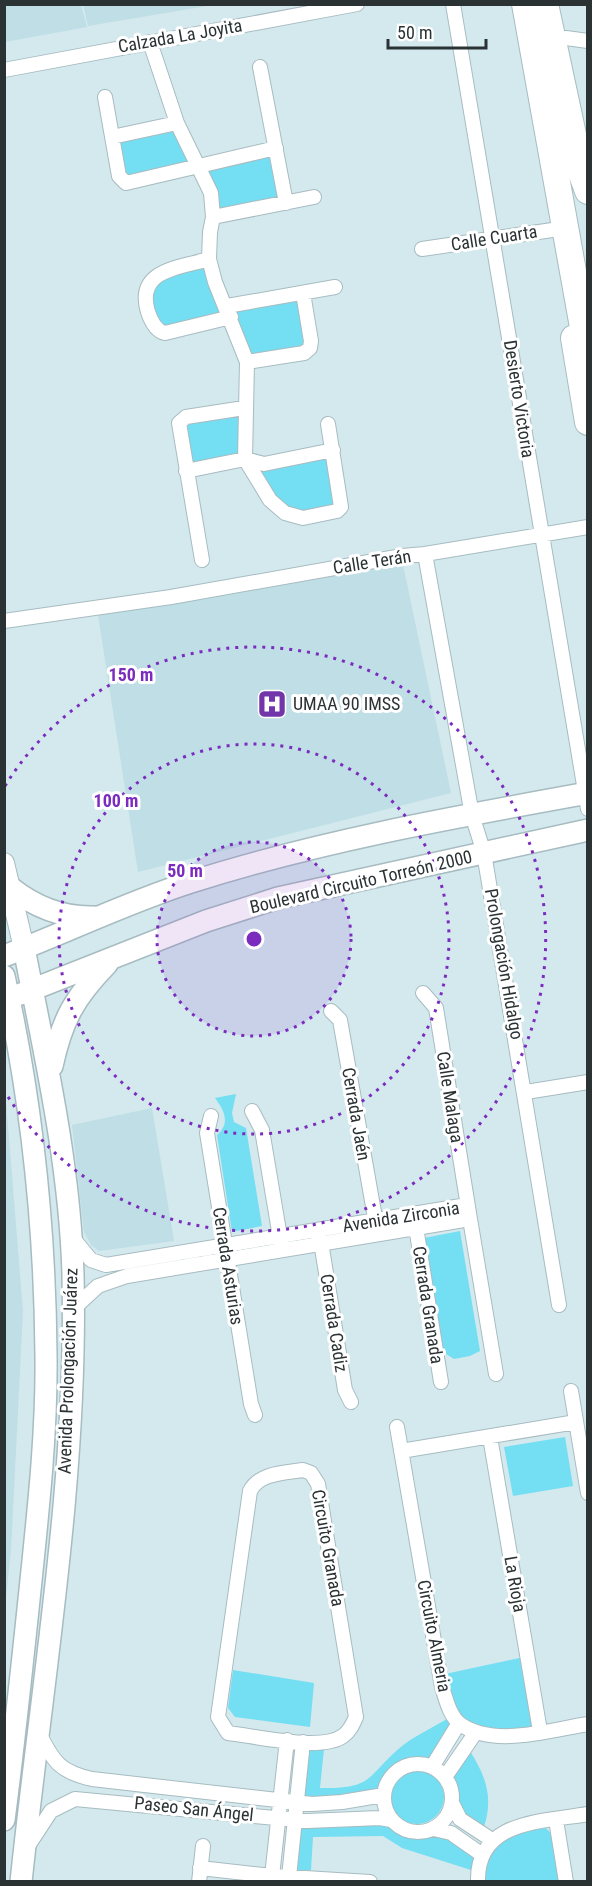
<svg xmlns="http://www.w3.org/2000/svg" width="592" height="1886" viewBox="0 0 592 1886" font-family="'Roboto Condensed',sans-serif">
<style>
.built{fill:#bfdee5}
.green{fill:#74def2}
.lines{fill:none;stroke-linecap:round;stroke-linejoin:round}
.street-casing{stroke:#a7bcc1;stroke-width:16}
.secondary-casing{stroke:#a7bcc1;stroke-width:22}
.primary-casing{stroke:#a7bcc1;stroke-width:24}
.highway-casing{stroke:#a7bcc1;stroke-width:28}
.street{stroke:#fff;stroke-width:14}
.secondary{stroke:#fff;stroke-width:20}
.primary{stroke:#fff;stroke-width:21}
.highway{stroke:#fff;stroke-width:26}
.ring{fill:none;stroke:#7b2cbf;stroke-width:3;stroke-dasharray:3 6}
.labels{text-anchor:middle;stroke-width:6;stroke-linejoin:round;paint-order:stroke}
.street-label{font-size:18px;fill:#2a3234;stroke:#fff}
.poi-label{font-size:18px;fill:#2a3234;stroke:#fff;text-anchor:start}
.centre{fill:#7b2cbf;stroke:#fff;stroke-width:3}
.ring-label{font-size:18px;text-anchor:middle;font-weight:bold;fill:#7b2cbf;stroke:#fff;stroke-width:6;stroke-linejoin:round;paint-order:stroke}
</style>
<rect width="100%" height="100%" fill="#d3e9ee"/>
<path class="built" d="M 5,4 L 81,5 L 87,27 L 5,42 Z
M 83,4 L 213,4 L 213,5 L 88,26 Z
M 402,560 L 451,793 L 138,872 L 98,615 Z
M 5,1089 L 23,1311 L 11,1550 L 5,1608 Z
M 152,1108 L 174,1241 L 99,1251 L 91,1245 L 84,1232 L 72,1125 Z"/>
<path class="green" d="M 176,125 L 195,165 L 124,179 L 114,139 Z
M 274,150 L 284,201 L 216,214 L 203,167 Z
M 208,262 L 228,315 L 160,329 L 149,303 L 158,276 Z
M 301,296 L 307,347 L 248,360 L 232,309 Z
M 242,410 L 242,458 L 188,469 L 182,422 Z
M 331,453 L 338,507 L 300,515 L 272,498 L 253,465 Z
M 236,1094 L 232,1113 L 234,1122 L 246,1128 L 262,1226 L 232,1232 L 217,1135 C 231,1123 224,1110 215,1098 Z
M 460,1231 L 480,1351 L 470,1356 L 454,1359 L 443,1352 L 424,1238 Z
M 565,1437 L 573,1486 L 513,1496 L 504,1447 Z
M 524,1657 L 534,1728 C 508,1730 473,1736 457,1710 C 451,1700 448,1685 445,1674 Z
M 233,1670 L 314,1683 L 310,1727 L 235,1717 L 228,1708 Z
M 450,1717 L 455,1723 L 428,1760 C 402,1761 390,1773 374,1793 L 300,1799 L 307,1746 L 324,1749 L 320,1788 C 375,1789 366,1776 402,1746 C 416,1735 434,1727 450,1717 Z
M 468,1748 C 485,1774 494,1796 484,1827 L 458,1811 L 457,1795 L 449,1775 Z
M390 1797a27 27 0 1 1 54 0a27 27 0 1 1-54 0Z
M 388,1822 C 405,1834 415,1839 435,1832 L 477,1856 L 474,1871 L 402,1848 L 383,1836 L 313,1837 L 311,1870 L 295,1870 L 298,1823 Z
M 546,1828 L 554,1837 L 561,1881 L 485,1882 C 481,1843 514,1833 546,1828 Z"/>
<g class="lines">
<g class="street-casing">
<path id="street" d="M 453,4 L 588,809
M 566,38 L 588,41
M 150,42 L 177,123 L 211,193 L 213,217 L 210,232 L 209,259 L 215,282 L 247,362 L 245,459 L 270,500 L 285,513 L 303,518 L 337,511 L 341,507 L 328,424
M 260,67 L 286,203
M 4,70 L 357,4
M 105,97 L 119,176 L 126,183 L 276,148
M 112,137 L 177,123
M 213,217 L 314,197
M 422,249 L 566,228
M 209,259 C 180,268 135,269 148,312 C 151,321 156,331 165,333 L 231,317
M 227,306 L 335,287
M 247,362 L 304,353 L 310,348 L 311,341 L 303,293
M 186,471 L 245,459 L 264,464 L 333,450
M 425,554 L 472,815 L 484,853 L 559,1305
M 202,560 L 179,423 L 186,417 L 244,408
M 4,621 L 171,597 L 402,556 L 425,554 L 588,527
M 331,1011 L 340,1020 L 377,1229
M 526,1092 L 588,1082
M 252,1111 L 262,1130 L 281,1243
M 211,1116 L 207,1133 L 251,1404 L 255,1415
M 470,1219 L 496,1374
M 415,1221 L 441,1382
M 320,1236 L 345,1390 L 351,1402
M 72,1237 L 91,1260 L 106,1265 L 467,1205
M 73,1309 L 98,1286 L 127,1276 L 470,1219 L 436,1008 L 423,993
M 571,1391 L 588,1493
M 397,1427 L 442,1687 C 446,1700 450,1716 460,1724 C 494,1748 550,1730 588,1724
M 490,1437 L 540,1731
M 401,1451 L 576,1422
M 303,1470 L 311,1473 L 318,1484 L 356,1717 C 353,1724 350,1731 343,1736 C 321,1752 255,1736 228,1733 L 218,1717 L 250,1491 C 259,1473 284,1473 303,1470 Z
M 40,1735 C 54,1763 61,1772 92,1779 L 312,1804 L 342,1802 L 384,1795
M384 1798a34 34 0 1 1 68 0a34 34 0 1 1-68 0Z
M 432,1767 L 459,1723
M 445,1777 L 476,1732
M 452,1803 L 460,1819 L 492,1840
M 556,1820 L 566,1882
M 434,1829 L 451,1833 L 481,1854
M 28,1846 L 51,1811 L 75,1799 L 307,1821 L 380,1818 L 391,1820
M 200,1868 L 272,1876 L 370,1882
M 272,1876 L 287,1740
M 289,1877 L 303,1742
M 199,1882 L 203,1846
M 478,1882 C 476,1820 542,1822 588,1814"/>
</g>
<g class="secondary-casing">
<path id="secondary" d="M 4,863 L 24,948"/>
</g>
<g class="primary-casing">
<path id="primary" d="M 11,888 C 35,907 62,918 94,917
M 4,956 C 67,932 128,902 191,882 C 320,841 455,817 588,793
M 4,976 C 32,1101 45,1227 46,1355 C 47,1433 38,1512 30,1590 C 22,1667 14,1744 4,1820
M 21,994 L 206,921 L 278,898 L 588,830
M 52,1066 C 62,1020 74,998 107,964
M 21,1882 C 42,1680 78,1478 73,1275 C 70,1164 45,1056 24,948"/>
</g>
<g class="highway-casing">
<path id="highway" d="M 525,4 L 588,355
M 545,4 L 581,172 L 588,191
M 574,338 L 588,422"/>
</g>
<use href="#street" class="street"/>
<use href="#secondary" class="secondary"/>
<use href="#primary" class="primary"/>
<use href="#highway" class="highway"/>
</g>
<circle cx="254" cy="939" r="97" fill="#7b2cbf" fill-opacity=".12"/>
<g class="ring">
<circle cx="254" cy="939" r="97"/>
<circle cx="254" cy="939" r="195"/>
<path d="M5 786A292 292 0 1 1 5 1092"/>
</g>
<defs>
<g id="hospital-square" transform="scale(1.5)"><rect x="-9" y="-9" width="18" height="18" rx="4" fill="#7236ab" stroke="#fff"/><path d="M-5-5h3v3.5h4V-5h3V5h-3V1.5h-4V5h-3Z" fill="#fff"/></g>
</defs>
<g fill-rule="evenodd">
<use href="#hospital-square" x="272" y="704"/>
</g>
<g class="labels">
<g class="street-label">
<text transform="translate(180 36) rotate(-10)" y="6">Calzada La Joyita</text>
<text transform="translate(494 238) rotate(-9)" y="6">Calle Cuarta</text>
<text transform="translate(519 399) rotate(81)" y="6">Desierto Victoria</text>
<text transform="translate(372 562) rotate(-9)" y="6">Calle Terán</text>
<text transform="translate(361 882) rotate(-13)" y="6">Boulevard Circuito Torreón 2000</text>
<text transform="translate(504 964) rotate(80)" y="6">Prolongación Hidalgo</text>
<text transform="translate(450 1097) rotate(81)" y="6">Calle Malaga</text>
<text transform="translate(356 1114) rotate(80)" y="6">Cerrada Jaén</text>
<text transform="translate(401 1217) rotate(-9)" y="6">Avenida Zirconia</text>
<text transform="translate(228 1266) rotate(81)" y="6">Cerrada Asturias</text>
<text transform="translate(428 1305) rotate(81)" y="6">Cerrada Granada</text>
<text transform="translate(334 1323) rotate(81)" y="6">Cerrada Cadiz</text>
<text transform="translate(68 1371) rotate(-88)" y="6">Avenida Prolongación Juárez</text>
<text transform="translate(328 1548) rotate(80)" y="6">Circuito Granada</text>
<text transform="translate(515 1584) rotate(80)" y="6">La Rioja</text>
<text transform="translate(434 1636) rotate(79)" y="6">Circuito Almeria</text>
<text transform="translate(194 1809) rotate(6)" y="6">Paseo San Ángel</text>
</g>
<g class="poi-label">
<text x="293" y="710">UMAA 90 IMSS</text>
</g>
</g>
<circle cx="254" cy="939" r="9" class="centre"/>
<g class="ring-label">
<text x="131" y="681">150 m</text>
<text x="116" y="807">100 m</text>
<text x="185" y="877">50 m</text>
</g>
<rect width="592" height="1886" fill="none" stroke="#2a3234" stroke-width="12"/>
<path d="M388 39v9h98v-9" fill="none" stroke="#2a3234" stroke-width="3"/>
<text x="397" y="39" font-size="18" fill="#2a3234" stroke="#ffffff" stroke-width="4.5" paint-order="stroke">50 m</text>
</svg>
